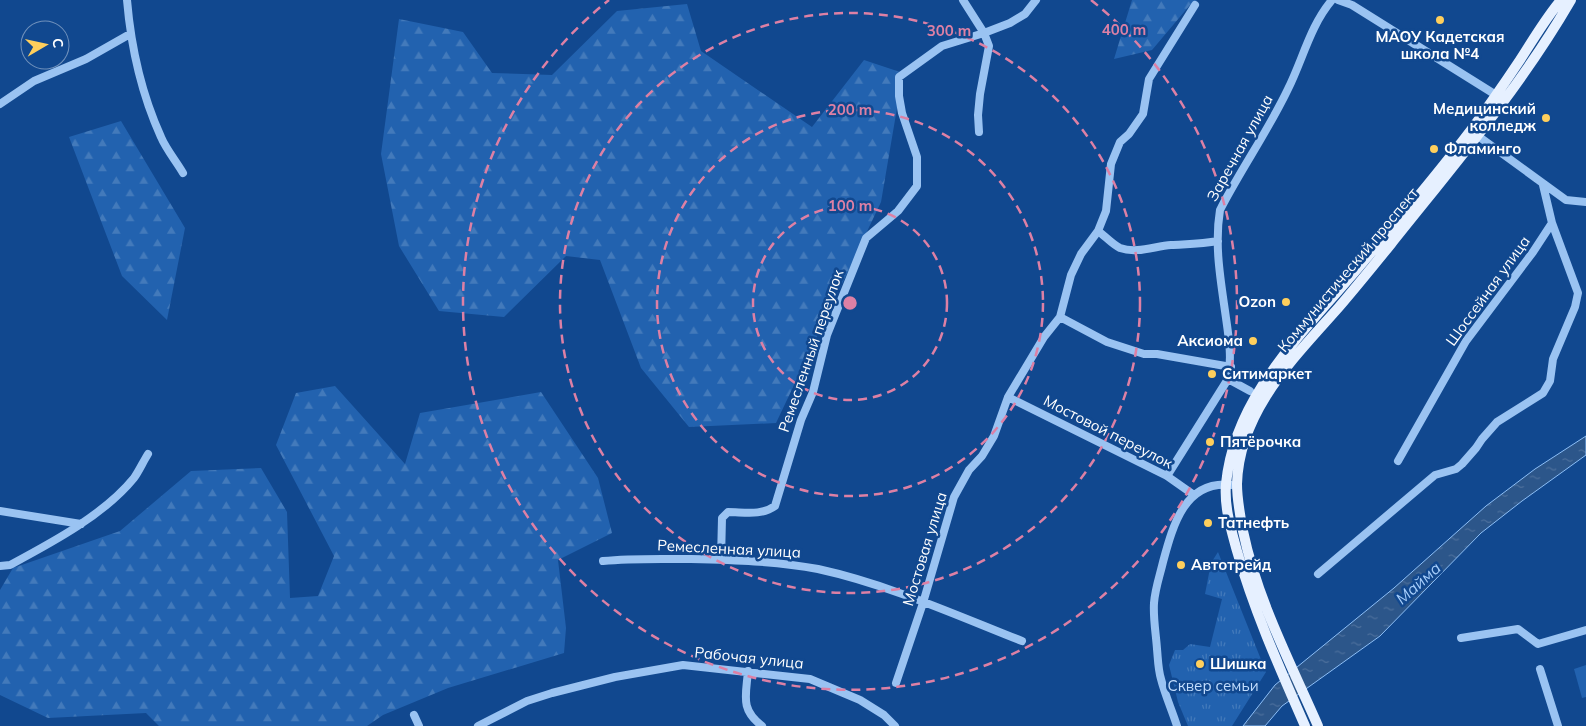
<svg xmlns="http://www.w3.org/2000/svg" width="1586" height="726" viewBox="0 0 1586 726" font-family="Mulish,sans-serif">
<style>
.grass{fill:url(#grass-tufts)}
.forest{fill:url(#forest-firs)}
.pitch{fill:#2262af}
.water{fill:url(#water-ripples);stroke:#8cbef6}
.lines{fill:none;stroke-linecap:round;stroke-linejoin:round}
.minor{stroke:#9ac3f2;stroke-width:8}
.major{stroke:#e6f0ff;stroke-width:10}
.ring{fill:none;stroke:#dd80a5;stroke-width:2.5;stroke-dasharray:9 6}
.poi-dot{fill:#ffcf5c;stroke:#11488f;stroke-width:2}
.labels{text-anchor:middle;stroke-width:5;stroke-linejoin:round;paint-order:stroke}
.poi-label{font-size:15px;font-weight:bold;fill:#fff;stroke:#11488f;text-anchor:start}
.street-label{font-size:15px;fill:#fff;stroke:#11488f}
.park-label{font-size:15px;fill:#c2ddfd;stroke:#11488f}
.water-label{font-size:16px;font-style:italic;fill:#a6cdfa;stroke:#11488f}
.centre{fill:#dd80a5;stroke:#11488f;stroke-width:2.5}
.ring-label{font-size:15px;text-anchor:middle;font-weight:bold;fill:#dd80a5;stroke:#11488f;stroke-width:5;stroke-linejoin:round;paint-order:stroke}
</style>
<defs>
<pattern id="grass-tufts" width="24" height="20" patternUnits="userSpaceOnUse" patternTransform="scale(1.25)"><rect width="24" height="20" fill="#2262af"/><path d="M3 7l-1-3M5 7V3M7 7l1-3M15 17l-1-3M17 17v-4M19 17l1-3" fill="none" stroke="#437abb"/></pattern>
<pattern id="forest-firs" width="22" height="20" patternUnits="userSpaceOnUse" patternTransform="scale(1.25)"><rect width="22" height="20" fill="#2262af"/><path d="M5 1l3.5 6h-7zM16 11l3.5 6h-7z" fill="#437abb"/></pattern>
<pattern id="water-ripples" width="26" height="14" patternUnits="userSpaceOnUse" patternTransform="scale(1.25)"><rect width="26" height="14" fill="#2c568a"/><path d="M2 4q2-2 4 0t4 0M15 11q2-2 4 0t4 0" fill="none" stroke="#4c6f9c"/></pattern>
</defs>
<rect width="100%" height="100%" fill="#11488f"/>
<path class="grass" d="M 1218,552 L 1266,672 L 1232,726 L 1188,726 L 1178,702 L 1169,665 L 1175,650 L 1183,650 L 1190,644 L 1210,647 L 1222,599 L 1205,594 L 1211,563 Z"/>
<path class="forest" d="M 1132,0 L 1197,0 L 1190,5 L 1152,50 L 1114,59 Z
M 687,4 L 701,51 L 812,127 L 864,60 L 903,73 L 881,202 L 776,423 L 689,427 L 641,368 L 600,260 L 566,256 L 504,317 L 439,311 L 399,246 L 381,154 L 399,19 L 463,32 L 492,73 L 552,75 L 617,11 Z
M 121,121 L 185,228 L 167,320 L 122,276 L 69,137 Z
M 335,386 L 405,464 L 420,413 L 541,392 L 598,478 L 612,533 L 558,560 L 566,628 L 564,653 L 448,688 L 383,715 L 367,726 L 159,726 L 146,713 L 48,718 L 0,695 L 0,590 L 13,568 L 120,531 L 191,471 L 261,468 L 287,512 L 290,598 L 318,596 L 334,556 L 276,445 L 296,393 Z"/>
<path class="pitch" d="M 1586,665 L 1586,697 L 1582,698 L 1574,669 Z"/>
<path class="water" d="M 1586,436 L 1586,455 L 1522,501 L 1481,533 L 1380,636 L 1282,706 L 1265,726 L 1243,726 L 1275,685 L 1394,588 L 1486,506 L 1535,469 Z"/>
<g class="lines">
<path class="minor" d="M 127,0 C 131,47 141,93 161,137 C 166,149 176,161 183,173
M 963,0 L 984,33 L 1010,23 L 1025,14 L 1036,0
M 1338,0 L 1352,5 L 1496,95
M 0,104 L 34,81 L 86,59 L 130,34
M 1478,136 L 1566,200 L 1586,202
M 1098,231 C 1105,236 1113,245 1120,248 C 1137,254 1155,246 1171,245 C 1187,244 1202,244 1218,241
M 1060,317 L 1107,342 L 1144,354 L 1157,354 L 1231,367
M 1228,379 C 1232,358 1229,339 1226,318 C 1221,282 1214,246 1220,210 C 1241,169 1268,131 1288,89 C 1303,59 1310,26 1332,0
M 1008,397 L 1167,476 L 1194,495
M 1398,461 L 1466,341 L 1533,252 L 1552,223 L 1543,185
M 1167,476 L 1228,379 L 1250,391
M 0,511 L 81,524
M 721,559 L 722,518 L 728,512 C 744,512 761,516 775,506 L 801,420 L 813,392 L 827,335 L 866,238 L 898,211 L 917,186 L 917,157 L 902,113 L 899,96 L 899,77 L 942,46 L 984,33 L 989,46 L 980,94 L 978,115 L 979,132
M 603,561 C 632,558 661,559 690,559 C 732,560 776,561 818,569 C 887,584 956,615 1022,641
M 0,566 L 10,565 C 51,543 104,515 134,478 C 139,471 143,462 148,454
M 1318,574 L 1435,475 L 1456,469 L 1462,464 L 1476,448 L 1482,439 L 1497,422 L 1543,393 L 1550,381 L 1553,359 L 1575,307 L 1578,293 L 1552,223
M 1461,638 L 1518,629 L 1538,644 L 1586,630
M 1540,669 L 1558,726
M 748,671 C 746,696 740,709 762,726
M 896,683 L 923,603 L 954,497 L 969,470 L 982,456 L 994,436 L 1008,397 L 1044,337 L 1060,317 L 1071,275 L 1081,254 L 1098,231 L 1106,211 L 1111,164 L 1120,142 L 1129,134 L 1143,114 L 1149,79 L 1195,5
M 414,715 L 419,726
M 478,726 L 527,701 L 552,693 L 615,677 L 683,665 L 810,679 L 860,700 L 884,715 L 895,726
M 1177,726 C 1172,710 1165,695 1161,679 C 1158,669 1158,659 1157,649 C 1156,634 1153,618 1154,603 C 1155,589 1160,575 1163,562 C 1173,525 1185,480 1231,485"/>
<path class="major" d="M 1305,726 C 1280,669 1254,611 1237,551 C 1231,529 1224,507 1226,484 C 1234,399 1299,337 1352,275 C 1392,228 1433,180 1471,130 C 1488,107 1504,84 1520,60 C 1533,40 1545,19 1561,0
M 1318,726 C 1290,662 1257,599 1243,531 C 1240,515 1237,500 1237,484 C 1239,411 1294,358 1339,307 C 1357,286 1374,265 1391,244 C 1454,165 1520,88 1571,0"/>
</g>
<g class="ring">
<circle cx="850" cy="303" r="97"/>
<circle cx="850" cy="303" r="193"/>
<circle cx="850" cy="303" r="290"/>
<path d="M1091 0A387 387 0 1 1 609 0"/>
</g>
<g class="poi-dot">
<circle cx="1440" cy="20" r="5"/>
<circle cx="1546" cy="118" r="5"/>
<circle cx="1434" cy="149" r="5"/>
<circle cx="1286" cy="302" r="5"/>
<circle cx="1253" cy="341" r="5"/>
<circle cx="1212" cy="374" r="5"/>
<circle cx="1210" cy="442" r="5"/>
<circle cx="1208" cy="523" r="5"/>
<circle cx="1181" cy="565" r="5"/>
<circle cx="1200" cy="664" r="5"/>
</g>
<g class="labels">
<g class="poi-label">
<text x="1440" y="42" text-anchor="middle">МАОУ Кадетская<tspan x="1440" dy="17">школа №4</tspan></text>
<text x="1536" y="114" text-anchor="end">Медицинский<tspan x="1536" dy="17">колледж</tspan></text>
<text x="1444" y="154">Фламинго</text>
<text x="1276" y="307" text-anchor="end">Ozon</text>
<text x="1243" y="346" text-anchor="end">Аксиома</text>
<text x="1222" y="379">Ситимаркет</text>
<text x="1220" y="447">Пятёрочка</text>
<text x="1218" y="528">Татнефть</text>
<text x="1191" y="570">Автотрейд</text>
<text x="1210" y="669">Шишка</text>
</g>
<g class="street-label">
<text transform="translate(1240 148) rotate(-61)" y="5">Заречная улица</text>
<text transform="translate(1348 270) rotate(-50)" y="5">Коммунистический проспект</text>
<text transform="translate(1488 291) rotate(-54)" y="5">Шоссейная улица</text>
<text transform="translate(811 351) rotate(-71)" y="5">Ремесленный переулок</text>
<text transform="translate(1108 432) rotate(27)" y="5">Мостовой переулок</text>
<text transform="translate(729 549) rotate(3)" y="5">Ремесленная улица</text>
<text transform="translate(925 549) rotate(-73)" y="5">Мостовая улица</text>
<text transform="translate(749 658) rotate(6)" y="5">Рабочая улица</text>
</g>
<g class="park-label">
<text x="1213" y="691">Сквер семьи</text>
</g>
<g class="water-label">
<text transform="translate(1418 583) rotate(-42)" y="6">Майма</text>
</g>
</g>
<circle cx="850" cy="303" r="8" class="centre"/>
<g class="ring-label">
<text x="1124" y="35">400 m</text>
<text x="949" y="36">300 m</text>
<text x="850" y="115">200 m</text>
<text x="850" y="211">100 m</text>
</g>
<g transform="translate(45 45) rotate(81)"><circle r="24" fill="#11488f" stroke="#7091bc"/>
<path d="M0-4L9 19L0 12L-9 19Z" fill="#ffcf5c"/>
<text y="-8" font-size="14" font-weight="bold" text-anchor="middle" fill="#ffffff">С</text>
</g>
</svg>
